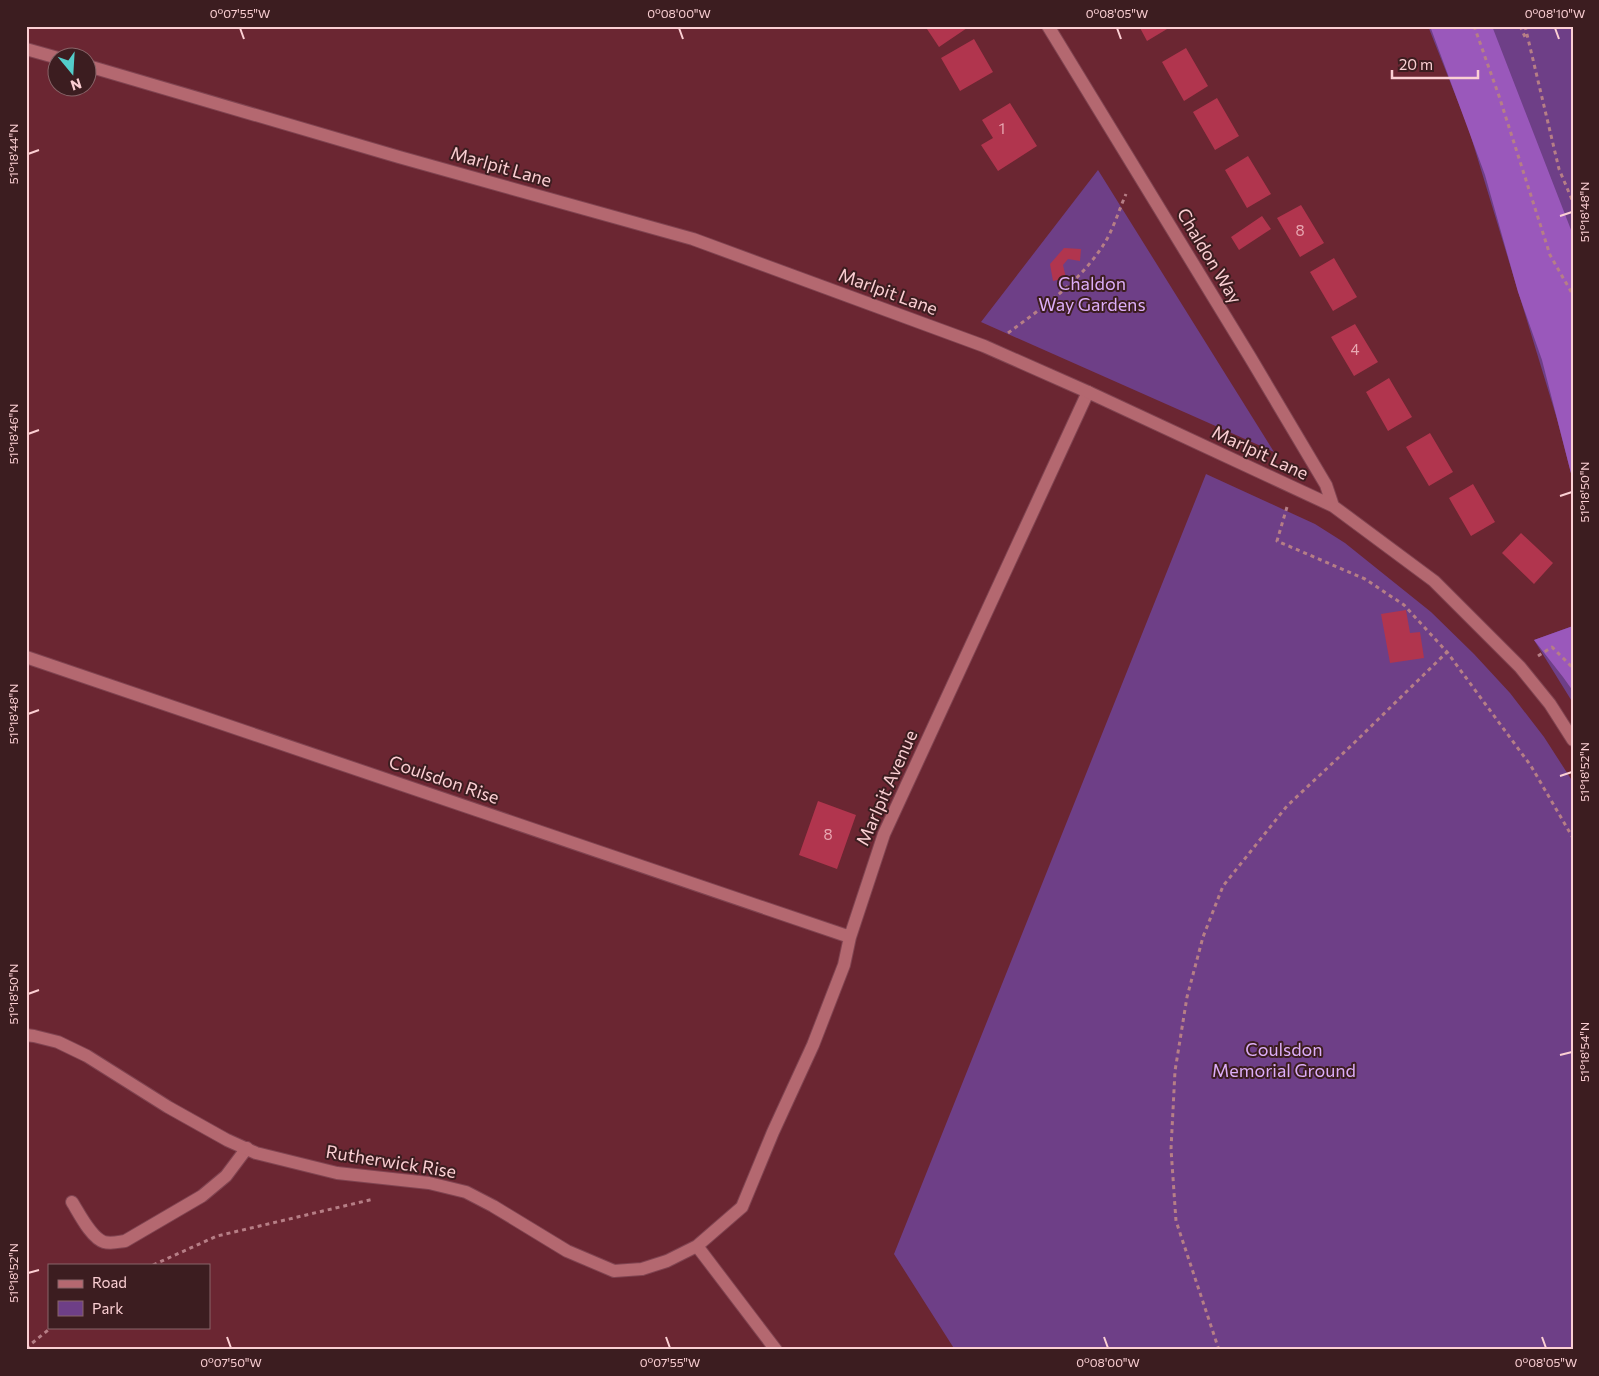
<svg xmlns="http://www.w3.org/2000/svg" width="1599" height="1376" viewBox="0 0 1599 1376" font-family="Commissioner,sans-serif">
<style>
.green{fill:#6e3f87}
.forest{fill:#9a58bb}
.building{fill:#b1354e}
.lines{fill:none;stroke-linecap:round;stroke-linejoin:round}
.lane-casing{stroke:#804451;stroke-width:14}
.street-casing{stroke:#804451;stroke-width:14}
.secondary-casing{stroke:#804451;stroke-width:14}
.path{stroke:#b67e86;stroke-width:3;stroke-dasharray:4 4;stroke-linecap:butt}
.lane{stroke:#b46870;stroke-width:12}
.street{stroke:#b46870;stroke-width:12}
.secondary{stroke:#b46870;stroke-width:12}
.ticks{fill:none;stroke:#fbcfd3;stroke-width:2}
.labels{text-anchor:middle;stroke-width:4;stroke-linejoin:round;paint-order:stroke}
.number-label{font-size:15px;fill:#e8a8b2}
.street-label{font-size:18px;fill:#fbcfd3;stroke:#3c1d20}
.park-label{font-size:18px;fill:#ddaef8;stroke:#3c1d20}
.neatline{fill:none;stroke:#fbcfd3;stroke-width:2}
.ticks-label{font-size:12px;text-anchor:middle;fill:#fbcfd3}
</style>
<rect width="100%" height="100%" fill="#6b2632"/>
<path class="green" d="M 1428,26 L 1573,26 L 1573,481 L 1557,419 L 1468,127 Z
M 1098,170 L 1274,452 L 981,322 Z
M 1206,474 L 1315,524 L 1345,543 L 1431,612 L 1474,654 L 1510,693 L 1544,737 L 1573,782 L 1573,1350 L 955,1350 L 894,1254 Z
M 1573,626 L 1573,703 L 1534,640 Z"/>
<path class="forest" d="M 1430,26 L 1492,26 L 1573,235 L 1573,481 L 1542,360 L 1518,292 L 1485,175 Z
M 1573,626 L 1573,691 L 1563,677 L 1534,640 Z"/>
<path class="building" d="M 925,26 L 970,26 L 939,47 Z
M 1139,26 L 1172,26 L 1147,41 Z
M 974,39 L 993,72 L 960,91 L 941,58 Z
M 1186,48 L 1208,86 L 1184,101 L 1162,62 Z
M 1217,98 L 1239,136 L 1215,150 L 1193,112 Z
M 1010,103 L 1037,146 L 998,171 L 981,145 L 993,138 L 982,120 Z
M 1248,156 L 1271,194 L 1247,208 L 1225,170 Z
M 1301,205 L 1324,243 L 1300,257 L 1277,218 Z
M 1262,216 L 1271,229 L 1239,250 L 1231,237 Z
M 1064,248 L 1081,249 L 1080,261 L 1068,259 L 1063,265 L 1066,278 L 1053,281 L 1050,264 Z
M 1334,258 L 1357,297 L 1333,311 L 1310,272 Z
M 1355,324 L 1378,362 L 1354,376 L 1331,337 Z
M 1389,378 L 1412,417 L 1388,431 L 1366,392 Z
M 1430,433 L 1453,472 L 1429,486 L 1406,447 Z
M 1473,484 L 1495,522 L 1471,536 L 1449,498 Z
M 1521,533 L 1553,563 L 1534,584 L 1502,553 Z
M 1406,610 L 1410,633 L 1420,632 L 1424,658 L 1390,663 L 1381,614 Z
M 818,801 L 856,815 L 837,869 L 799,855 Z"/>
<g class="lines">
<g class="lane-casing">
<path id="lane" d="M 72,1202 C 79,1213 91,1238 104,1242 C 111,1244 118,1242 125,1241 L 202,1196 L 226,1176 L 247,1148"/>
</g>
<g class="street-casing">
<path id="street" d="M 26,657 L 850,937
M 26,1035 L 34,1036 L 58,1042 L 87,1056 L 168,1107 L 227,1140 L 256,1153 L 337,1173 L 429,1183 L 466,1192 L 493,1206 L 567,1251 L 614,1271 L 642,1269 L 667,1261 L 697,1246 L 742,1207 L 773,1132 L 813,1045 L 844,965 L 850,937 L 884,834 L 1088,392
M 697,1246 L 776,1350"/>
</g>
<g class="secondary-casing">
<path id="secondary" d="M 1048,26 L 1250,357 L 1326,485 L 1333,506
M 26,49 L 58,58
M 88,66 L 399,157 L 693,239 L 984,346 L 1088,392 L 1333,506 L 1434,581 L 1520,667 L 1550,704 L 1573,740"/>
</g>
<path class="path" d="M 1474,26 L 1499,96 L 1550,255 L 1573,295
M 1520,26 L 1526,39
M 1525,26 L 1559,169 L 1573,202
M 1008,333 C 1043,307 1080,282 1104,244 C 1113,230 1119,210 1126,194
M 1287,507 L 1277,541 L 1365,579 L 1404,605 L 1447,652 L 1531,766 L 1573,838
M 1538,656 L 1552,647 L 1573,668
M 153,1265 L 217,1236 L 374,1199
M 26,1348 L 52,1327
M 1219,1350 L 1176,1221 L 1171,1149 L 1175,1071 L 1187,997 L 1203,937 L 1223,886 L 1287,806 L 1355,742 L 1447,652"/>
<use href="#lane" class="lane"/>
<use href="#street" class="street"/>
<use href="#secondary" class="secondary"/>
</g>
<path class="ticks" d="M 240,28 L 244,39M 679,28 L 683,39M 1117,28 L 1121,39M 1555,28 L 1559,39M 28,154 L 39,150M 1560,216 L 1572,212M 28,434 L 39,430M 1560,496 L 1572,492M 28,714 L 39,710M 1560,776 L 1572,772M 28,994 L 39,990M 1560,1055 L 1572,1052M 28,1273 L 39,1270M 227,1337 L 231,1348M 666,1337 L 670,1348M 1104,1337 L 1108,1348M 1542,1337 L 1546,1348"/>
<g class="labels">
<g class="number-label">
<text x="1002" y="134">1</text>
<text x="1300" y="236">8</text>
<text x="1355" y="355">4</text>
<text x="828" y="840">8</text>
</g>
<g class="street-label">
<text transform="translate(501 167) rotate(16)" y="6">Marlpit Lane</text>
<text transform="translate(1209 256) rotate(59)" y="6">Chaldon Way</text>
<text transform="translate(888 292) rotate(20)" y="6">Marlpit Lane</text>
<text transform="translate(1260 453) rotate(25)" y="6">Marlpit Lane</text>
<text transform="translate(444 780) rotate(19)" y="6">Coulsdon Rise</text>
<text transform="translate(887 788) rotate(-66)" y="6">Marlpit Avenue</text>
<text transform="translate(391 1162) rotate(9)" y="6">Rutherwick Rise</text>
</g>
<g class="park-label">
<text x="1092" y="290">Chaldon<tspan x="1092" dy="21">Way Gardens</tspan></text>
<text x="1284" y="1056">Coulsdon<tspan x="1284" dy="21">Memorial Ground</tspan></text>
</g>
</g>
<rect width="1599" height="1376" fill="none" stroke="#3c1d20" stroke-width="55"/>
<rect x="48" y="1264" width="162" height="65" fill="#3c1d20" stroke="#886468"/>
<rect x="58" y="1280" width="25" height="8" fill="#b46870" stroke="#886468"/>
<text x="92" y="1288" font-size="15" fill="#fbcfd3">Road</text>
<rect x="58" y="1301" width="25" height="15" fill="#6e3f87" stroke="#886468"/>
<text x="92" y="1314" font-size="15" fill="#fbcfd3">Park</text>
<g transform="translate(72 72) rotate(162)"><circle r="24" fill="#3c1d20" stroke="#886468"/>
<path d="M0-4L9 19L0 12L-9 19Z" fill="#53cdca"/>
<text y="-8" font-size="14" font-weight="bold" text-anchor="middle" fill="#fbcfd3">N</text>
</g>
<path d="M1392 70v8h86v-8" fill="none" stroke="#fbcfd3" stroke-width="2.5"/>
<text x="1399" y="70" font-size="15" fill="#fbcfd3" stroke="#3c1d20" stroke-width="4" paint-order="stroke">20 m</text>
<rect x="28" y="28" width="1544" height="1320" class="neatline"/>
<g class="ticks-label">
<text x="240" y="18">0°07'55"W</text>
<text x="679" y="18">0°08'00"W</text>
<text x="1117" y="18">0°08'05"W</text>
<text x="1555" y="18">0°08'10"W</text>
<text transform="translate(14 154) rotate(-90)" y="4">51°18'44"N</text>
<text transform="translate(1585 212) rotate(-90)" y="4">51°18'48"N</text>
<text transform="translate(14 434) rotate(-90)" y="4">51°18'46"N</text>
<text transform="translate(1585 492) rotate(-90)" y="4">51°18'50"N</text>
<text transform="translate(14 714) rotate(-90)" y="4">51°18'48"N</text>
<text transform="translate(1585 772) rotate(-90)" y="4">51°18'52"N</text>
<text transform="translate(14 994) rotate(-90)" y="4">51°18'50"N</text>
<text transform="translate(1585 1052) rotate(-90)" y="4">51°18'54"N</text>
<text transform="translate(14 1273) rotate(-90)" y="4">51°18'52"N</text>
<text x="231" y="1367">0°07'50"W</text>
<text x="670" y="1367">0°07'55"W</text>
<text x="1108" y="1367">0°08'00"W</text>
<text x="1546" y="1367">0°08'05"W</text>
</g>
</svg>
